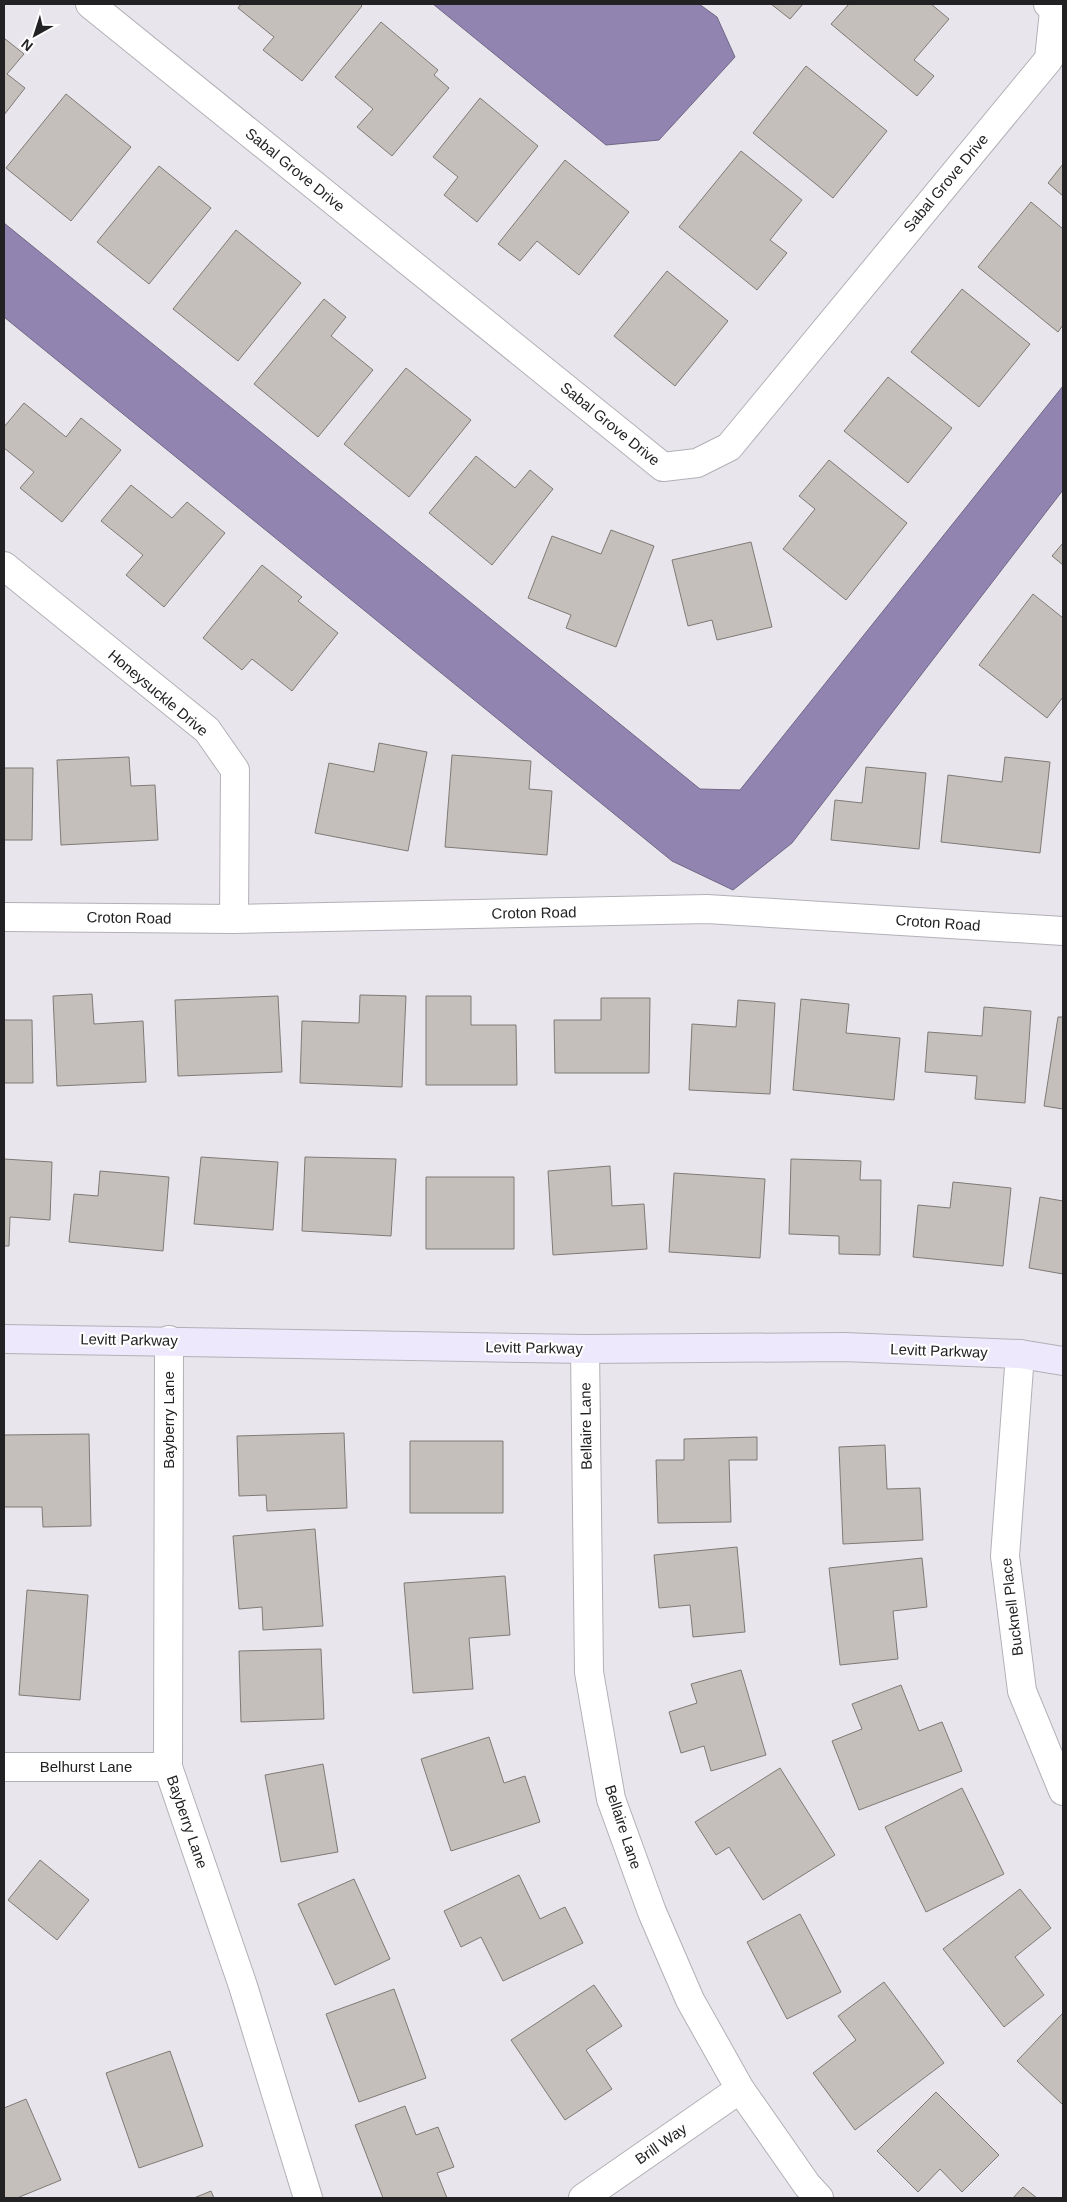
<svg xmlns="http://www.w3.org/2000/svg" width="1067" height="2202" viewBox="0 0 1067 2202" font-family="Helvetica,sans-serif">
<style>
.water{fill:#9184b0;stroke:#706786}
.building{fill:#c4bfbb;stroke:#7f7a76}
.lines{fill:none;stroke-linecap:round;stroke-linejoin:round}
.street-casing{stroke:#b2b0b6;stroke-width:30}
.secondary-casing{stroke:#b2b0b6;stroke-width:30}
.street{stroke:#fff;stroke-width:28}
.secondary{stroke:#eee8fc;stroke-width:28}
.labels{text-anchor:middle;stroke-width:4.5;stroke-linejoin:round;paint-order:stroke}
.street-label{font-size:15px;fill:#222224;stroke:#fff}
</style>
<rect width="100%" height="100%" fill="#e8e6ec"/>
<path class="water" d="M 433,4 L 699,4 L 717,17 L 735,57 L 659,140 L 606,145 Z
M 4,223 L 700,789 L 740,790 L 1063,386 L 1063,490 L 792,843 L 733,890 L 672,861 L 4,317 Z"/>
<path class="building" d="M 241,4 L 360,4 L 362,6 L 302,81 L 263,50 L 274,37 L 238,8 Z
M 771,4 L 803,4 L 790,19 Z
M 849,4 L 931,4 L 949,19 L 914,60 L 934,76 L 917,96 L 831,24 Z
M 381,22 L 438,70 L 434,75 L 449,88 L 392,156 L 357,127 L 373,109 L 335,77 Z
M 4,38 L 24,54 L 7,74 L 25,88 L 4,115 Z
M 806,66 L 887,131 L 833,198 L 753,133 Z
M 66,94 L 131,147 L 71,221 L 6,168 Z
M 480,98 L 538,146 L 477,222 L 444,195 L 458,177 L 433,157 Z
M 741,151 L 802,200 L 770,240 L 787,253 L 757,290 L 679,227 Z
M 565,160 L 629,212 L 579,275 L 537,241 L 520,261 L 498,244 Z
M 1063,164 L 1063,196 L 1048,183 Z
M 159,166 L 211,208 L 149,284 L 97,242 Z
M 1031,202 L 1063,229 L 1063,325 L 1058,332 L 978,267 Z
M 236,230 L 301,283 L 238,361 L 173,309 Z
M 667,271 L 728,321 L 675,386 L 614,336 Z
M 962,289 L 1030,344 L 979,407 L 911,352 Z
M 324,299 L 346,317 L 331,336 L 373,370 L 318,437 L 254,384 Z
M 406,368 L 471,420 L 409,497 L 344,444 Z
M 888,377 L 952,428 L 908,483 L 844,431 Z
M 24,403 L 66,437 L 81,418 L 121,450 L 62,522 L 20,488 L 34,472 L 4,448 L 4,427 Z
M 476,456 L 515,488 L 530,470 L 553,489 L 492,565 L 429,513 Z
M 829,460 L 907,523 L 846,600 L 783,549 L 815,509 L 799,496 Z
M 131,485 L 172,518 L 187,502 L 225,533 L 164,607 L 126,575 L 143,555 L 101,521 Z
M 611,530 L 654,546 L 616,647 L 566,628 L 571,615 L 528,598 L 552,536 L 601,554 Z
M 751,542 L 772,627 L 717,640 L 712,620 L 688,626 L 672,560 Z
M 1063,543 L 1063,565 L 1052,556 Z
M 262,565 L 302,597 L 298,601 L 338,633 L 292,691 L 252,659 L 242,670 L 203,638 Z
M 1033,594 L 1063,618 L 1063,697 L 1047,718 L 979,665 Z
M 379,743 L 427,752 L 408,851 L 315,833 L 329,763 L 374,772 Z
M 452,755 L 531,761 L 529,789 L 552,791 L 547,855 L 445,847 Z
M 129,757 L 131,786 L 155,785 L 158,840 L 61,845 L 57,760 Z
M 1005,757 L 1050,762 L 1040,853 L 941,842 L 948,775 L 1002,782 Z
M 866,767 L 926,773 L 919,849 L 831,840 L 835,800 L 862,803 Z
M 4,768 L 33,768 L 32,840 L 4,840 Z
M 92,994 L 94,1024 L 143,1021 L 146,1082 L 57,1086 L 53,996 Z
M 360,995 L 406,996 L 402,1087 L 300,1083 L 302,1021 L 359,1023 Z
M 278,996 L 282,1072 L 178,1076 L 175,1000 Z
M 426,996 L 471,996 L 471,1025 L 516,1025 L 517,1085 L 426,1085 Z
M 601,998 L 650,998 L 649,1073 L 555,1073 L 554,1020 L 601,1020 Z
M 801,999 L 849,1004 L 846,1033 L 900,1038 L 894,1100 L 793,1090 Z
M 738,1000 L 775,1003 L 770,1094 L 689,1090 L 692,1024 L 736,1027 Z
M 984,1007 L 1031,1011 L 1025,1103 L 975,1099 L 977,1076 L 925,1072 L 928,1032 L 982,1036 Z
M 1058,1017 L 1063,1017 L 1063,1109 L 1044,1106 Z
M 4,1020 L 32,1020 L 33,1083 L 4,1083 Z
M 201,1157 L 278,1162 L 273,1230 L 194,1224 Z
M 305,1157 L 396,1159 L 391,1236 L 302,1231 Z
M 4,1159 L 52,1162 L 50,1220 L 10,1217 L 9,1246 L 4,1246 Z
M 791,1159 L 861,1161 L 860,1180 L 881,1180 L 880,1255 L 839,1254 L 839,1236 L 789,1234 Z
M 610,1166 L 612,1206 L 644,1204 L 647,1249 L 553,1255 L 548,1171 Z
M 100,1171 L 169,1177 L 163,1251 L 69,1242 L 74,1194 L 98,1196 Z
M 674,1173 L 765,1179 L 760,1258 L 669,1252 Z
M 426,1177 L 514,1177 L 514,1249 L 426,1249 Z
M 953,1182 L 1011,1188 L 1003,1266 L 913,1257 L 918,1205 L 950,1208 Z
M 1040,1197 L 1063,1201 L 1063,1274 L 1029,1268 Z
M 344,1433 L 347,1508 L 267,1511 L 266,1495 L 239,1496 L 237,1436 Z
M 89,1434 L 91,1526 L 43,1527 L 42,1507 L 4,1507 L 4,1435 Z
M 757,1437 L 757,1460 L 729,1460 L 731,1522 L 658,1523 L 656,1460 L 684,1460 L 684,1439 Z
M 410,1441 L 503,1441 L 503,1513 L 410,1513 Z
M 885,1445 L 887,1489 L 920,1488 L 923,1540 L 843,1544 L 839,1447 Z
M 315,1529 L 323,1626 L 263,1630 L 262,1607 L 239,1609 L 233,1536 Z
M 737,1547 L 745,1632 L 693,1637 L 690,1605 L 659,1608 L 654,1555 Z
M 922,1558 L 927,1607 L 893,1611 L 898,1659 L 840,1665 L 829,1568 Z
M 505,1576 L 510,1635 L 469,1638 L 473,1689 L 413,1693 L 404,1583 Z
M 27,1590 L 88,1595 L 80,1700 L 19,1695 Z
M 321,1649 L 324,1719 L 241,1722 L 239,1651 Z
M 741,1670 L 766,1755 L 711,1771 L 704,1746 L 681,1753 L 669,1712 L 697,1703 L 691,1684 Z
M 901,1685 L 919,1731 L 942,1722 L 962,1771 L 859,1810 L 832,1741 L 862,1729 L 852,1704 Z
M 489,1737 L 504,1783 L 525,1776 L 540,1822 L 451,1851 L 421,1759 Z
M 323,1764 L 338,1852 L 281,1862 L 265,1775 Z
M 780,1768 L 835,1855 L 763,1900 L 729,1847 L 716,1855 L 695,1822 Z
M 962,1788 L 1004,1874 L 926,1912 L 885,1827 Z
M 40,1860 L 89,1900 L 57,1940 L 8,1900 Z
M 519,1875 L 540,1919 L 565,1907 L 583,1943 L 503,1981 L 481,1937 L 461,1947 L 444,1911 Z
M 354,1879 L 390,1959 L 335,1985 L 298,1904 Z
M 1020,1889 L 1051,1928 L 1015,1957 L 1044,1995 L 1004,2027 L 943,1949 Z
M 800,1914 L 841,1992 L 787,2019 L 747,1942 Z
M 884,1982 L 944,2063 L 855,2130 L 813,2073 L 856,2040 L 838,2016 Z
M 594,1985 L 622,2026 L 586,2050 L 612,2089 L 565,2120 L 511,2040 Z
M 394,1989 L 426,2078 L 359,2102 L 326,2014 Z
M 1063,2013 L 1063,2105 L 1017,2061 Z
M 170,2051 L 203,2146 L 139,2168 L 106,2073 Z
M 936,2092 L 999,2155 L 962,2192 L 940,2169 L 918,2192 L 877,2151 Z
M 26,2099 L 61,2180 L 17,2198 L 4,2198 L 4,2108 Z
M 405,2106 L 416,2135 L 438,2127 L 454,2167 L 437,2173 L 447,2198 L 383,2198 L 355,2125 Z
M 1023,2187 L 1037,2198 L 1013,2198 Z
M 211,2191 L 214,2198 L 194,2198 Z"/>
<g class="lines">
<g class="street-casing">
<path id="street" d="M 90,4 L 663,467 L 697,463 L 729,447 L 1049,59 L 1054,11 L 1048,4
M 4,566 L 207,730 L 235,770 L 234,919
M 4,917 L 234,919 L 707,909 L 1063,931
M 169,1340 L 168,1767 L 243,1986 L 308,2198
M 585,1349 L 589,1672 L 611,1799 L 652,1912 L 690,2000 L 740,2089 L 807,2185 L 819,2198
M 1020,1354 L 1005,1556 L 1022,1691 L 1063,1791
M 4,1767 L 168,1767
M 583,2198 L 740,2089"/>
</g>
<g class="secondary-casing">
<path id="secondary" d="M 4,1339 L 585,1349 L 844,1347 L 1020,1354 L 1063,1361"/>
</g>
<use href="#street" class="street"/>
<use href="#secondary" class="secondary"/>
</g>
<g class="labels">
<g class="street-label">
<text transform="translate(295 170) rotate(39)" y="5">Sabal Grove Drive</text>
<text transform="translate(946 183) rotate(-50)" y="5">Sabal Grove Drive</text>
<text transform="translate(610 424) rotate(39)" y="5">Sabal Grove Drive</text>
<text transform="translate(158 693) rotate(40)" y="5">Honeysuckle Drive</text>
<text transform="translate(534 913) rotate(-1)" y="5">Croton Road</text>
<text transform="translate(129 918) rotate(1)" y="5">Croton Road</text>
<text transform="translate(938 923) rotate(4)" y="5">Croton Road</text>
<text transform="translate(129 1340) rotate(1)" y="5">Levitt Parkway</text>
<text transform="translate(534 1348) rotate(1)" y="5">Levitt Parkway</text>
<text transform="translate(939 1351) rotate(2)" y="5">Levitt Parkway</text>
<text transform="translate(169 1420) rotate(-90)" y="5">Bayberry Lane</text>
<text transform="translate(586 1426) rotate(-91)" y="5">Bellaire Lane</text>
<text transform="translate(1012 1607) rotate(-97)" y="5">Bucknell Place</text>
<text x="86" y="1772">Belhurst Lane</text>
<text transform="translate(187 1822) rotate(71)" y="5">Bayberry Lane</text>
<text transform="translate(623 1827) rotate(72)" y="5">Bellaire Lane</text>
<text transform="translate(661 2144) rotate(-35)" y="5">Brill Way</text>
</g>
</g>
<rect width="1067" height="2202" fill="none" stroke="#222224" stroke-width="10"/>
<g transform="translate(35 35) rotate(219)" stroke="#ffffff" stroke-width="4" paint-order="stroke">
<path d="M0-4L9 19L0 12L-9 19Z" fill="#222224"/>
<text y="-8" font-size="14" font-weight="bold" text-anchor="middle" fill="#222224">N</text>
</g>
</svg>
